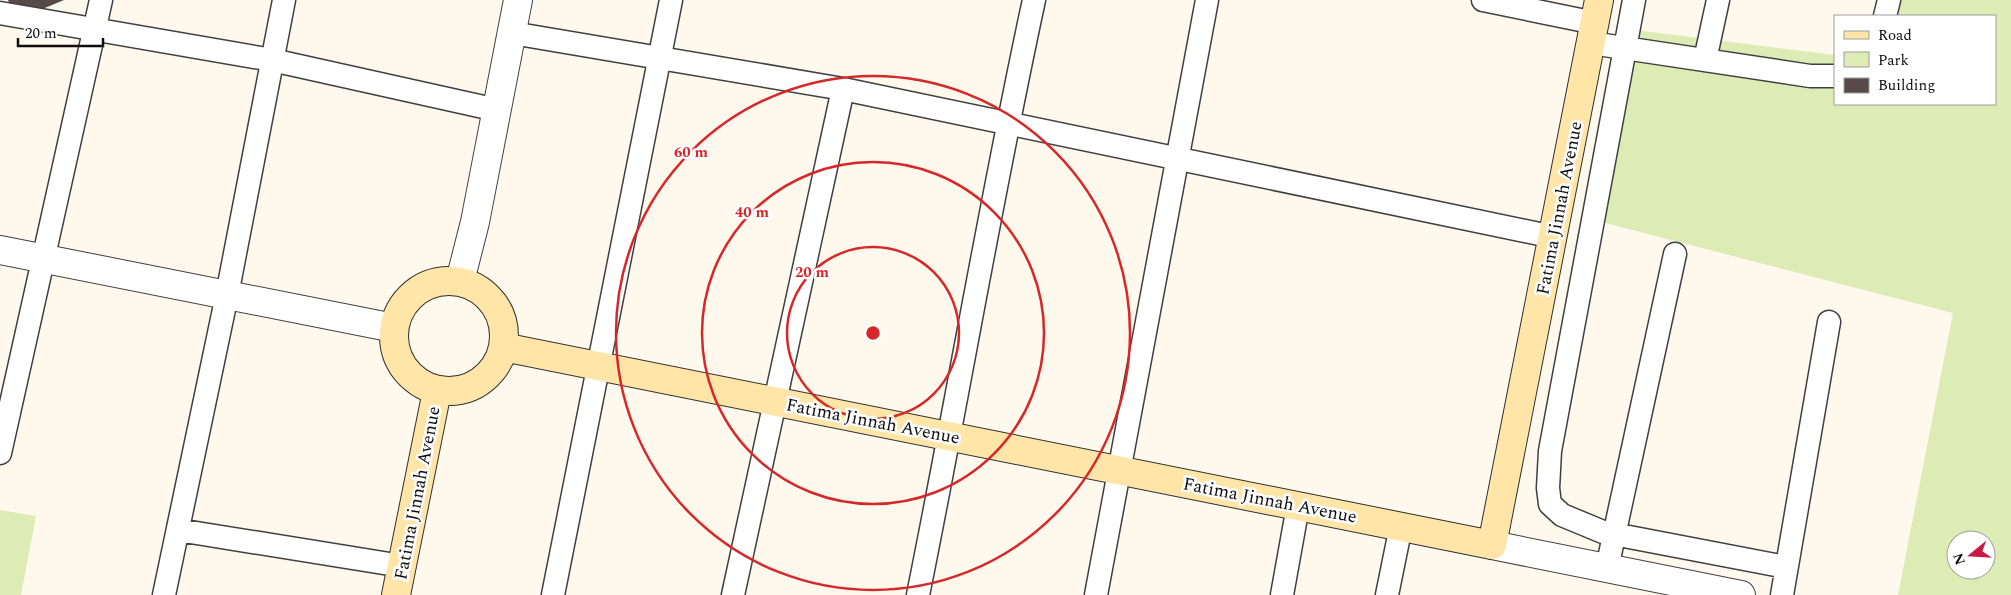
<svg xmlns="http://www.w3.org/2000/svg" width="2011" height="595" viewBox="0 0 2011 595" font-family="Spectral,serif">
<style>
.green{fill:#dcecb4;fill-rule:evenodd}
.building{fill:#574b49}
.lines{fill:none;stroke-linecap:round;stroke-linejoin:round}
.minor-casing{stroke:#404040;stroke-width:25}
.tertiary-casing{stroke:#404040;stroke-width:30}
.secondary-casing{stroke:#2f2f2f;stroke-width:30}
.minor{stroke:#fff;stroke-width:22}
.tertiary{stroke:#fff;stroke-width:28}
.secondary{stroke:#ffe5a8;stroke-width:28}
.ring{fill:none;stroke:#d62828;stroke-width:2.5}
.labels{text-anchor:middle;stroke-width:5;stroke-linejoin:round;paint-order:stroke}
.street-label{font-size:18px;fill:#0d0d0d;stroke:#fff}
.centre{fill:#d62828;stroke:#fff;stroke-width:2.5}
.ring-label{font-size:15px;text-anchor:middle;font-weight:bold;fill:#d62828;stroke:#fff;stroke-width:5;stroke-linejoin:round;paint-order:stroke}
</style>
<rect width="100%" height="100%" fill="#fff8ed"/>
<path class="green" d="M 1894,0 L 2011,0 L 2011,595 L 1898,595 L 1953,313 L 1594,220 L 1627,29 L 1835,55 L 1835,104 L 1995,104 L 1995,16 L 1891,16 ZM 1956,540 L 1986,540 L 1986,570 L 1956,570 Z
M 0,510 L 36,516 L 21,595 L 0,595 Z"/>
<path class="building" d="M 8,0 L 64,0 L 16,20 Z"/>
<g class="lines">
<g class="minor-casing">
<path id="minor" d="M 1483,0 L 1595,23
M 1634,0 L 1550,451 L 1548,488 L 1550,504 L 1562,515 L 1603,532 L 1786,567
M 0,13 L 272,60 L 497,110
M 1885,16 L 1889,0
M 512,33 L 843,89 L 1554,237
M 1591,43 L 1810,76 L 1835,76
M 1705,60 L 1718,0
M 0,453 L 101,0
M 178,530 L 402,566
M 1607,568 L 1675,254
M 164,595 L 227,295 L 284,0
M 553,595 L 671,0
M 733,595 L 843,89
M 918,595 C 958,397 991,198 1034,0
M 1096,595 L 1207,0
M 1282,595 L 1298,506
M 1387,595 L 1401,526
M 1782,595 L 1829,322"/>
</g>
<g class="tertiary-casing">
<path id="tertiary" d="M 0,250 L 394,328
M 460,281 L 475,222 L 518,0
M 1492,545 L 1741,595"/>
</g>
<g class="secondary-casing">
<path id="secondary" d="M394 336a55 55 0 1 1 110 0a55 55 0 1 1-110 0Z
M 503,347 L 1492,545 L 1599,0
M 396,595 L 437,391"/>
</g>
<use href="#minor" class="minor"/>
<use href="#tertiary" class="tertiary"/>
<use href="#secondary" class="secondary"/>
</g>
<g class="ring">
<circle cx="873" cy="333" r="86"/>
<circle cx="873" cy="333" r="171"/>
<circle cx="873" cy="333" r="257"/>
</g>
<g class="labels">
<g class="street-label">
<text transform="translate(1559 208) rotate(-79)" y="6">Fatima Jinnah Avenue</text>
<text transform="translate(873 421) rotate(11)" y="6">Fatima Jinnah Avenue</text>
<text transform="translate(417 493) rotate(-79)" y="6">Fatima Jinnah Avenue</text>
<text transform="translate(1270 500) rotate(11)" y="6">Fatima Jinnah Avenue</text>
</g>
</g>
<circle cx="873" cy="333" r="8" class="centre"/>
<g class="ring-label">
<text x="691" y="157">60 m</text>
<text x="752" y="217">40 m</text>
<text x="812" y="277">20 m</text>
</g>
<rect x="1834" y="15" width="162" height="90" fill="#ffffff" stroke="#9e9e9e"/>
<rect x="1844" y="31" width="25" height="8" fill="#ffe5a8" stroke="#9e9e9e"/>
<text x="1878" y="40" font-size="15" fill="#0d0d0d">Road</text>
<rect x="1844" y="52" width="25" height="15" fill="#dcecb4" stroke="#9e9e9e"/>
<text x="1878" y="65" font-size="15" fill="#0d0d0d">Park</text>
<rect x="1844" y="78" width="25" height="15" fill="#574b49" stroke="#9e9e9e"/>
<text x="1878" y="90" font-size="15" fill="#0d0d0d">Building</text>
<g transform="translate(1971 555) rotate(252)"><circle r="24" fill="#ffffff" stroke="#9e9e9e"/>
<path d="M0-4L9 19L0 12L-9 19Z" fill="#c71b43"/>
<text y="-8" font-size="14" font-weight="bold" text-anchor="middle" fill="#0d0d0d">N</text>
</g>
<path d="M18 38v8h85v-8" fill="none" stroke="#0d0d0d" stroke-width="2.5"/>
<text x="25" y="38" font-size="15" fill="#0d0d0d" stroke="#ffffff" stroke-width="4" paint-order="stroke">20 m</text>
</svg>
